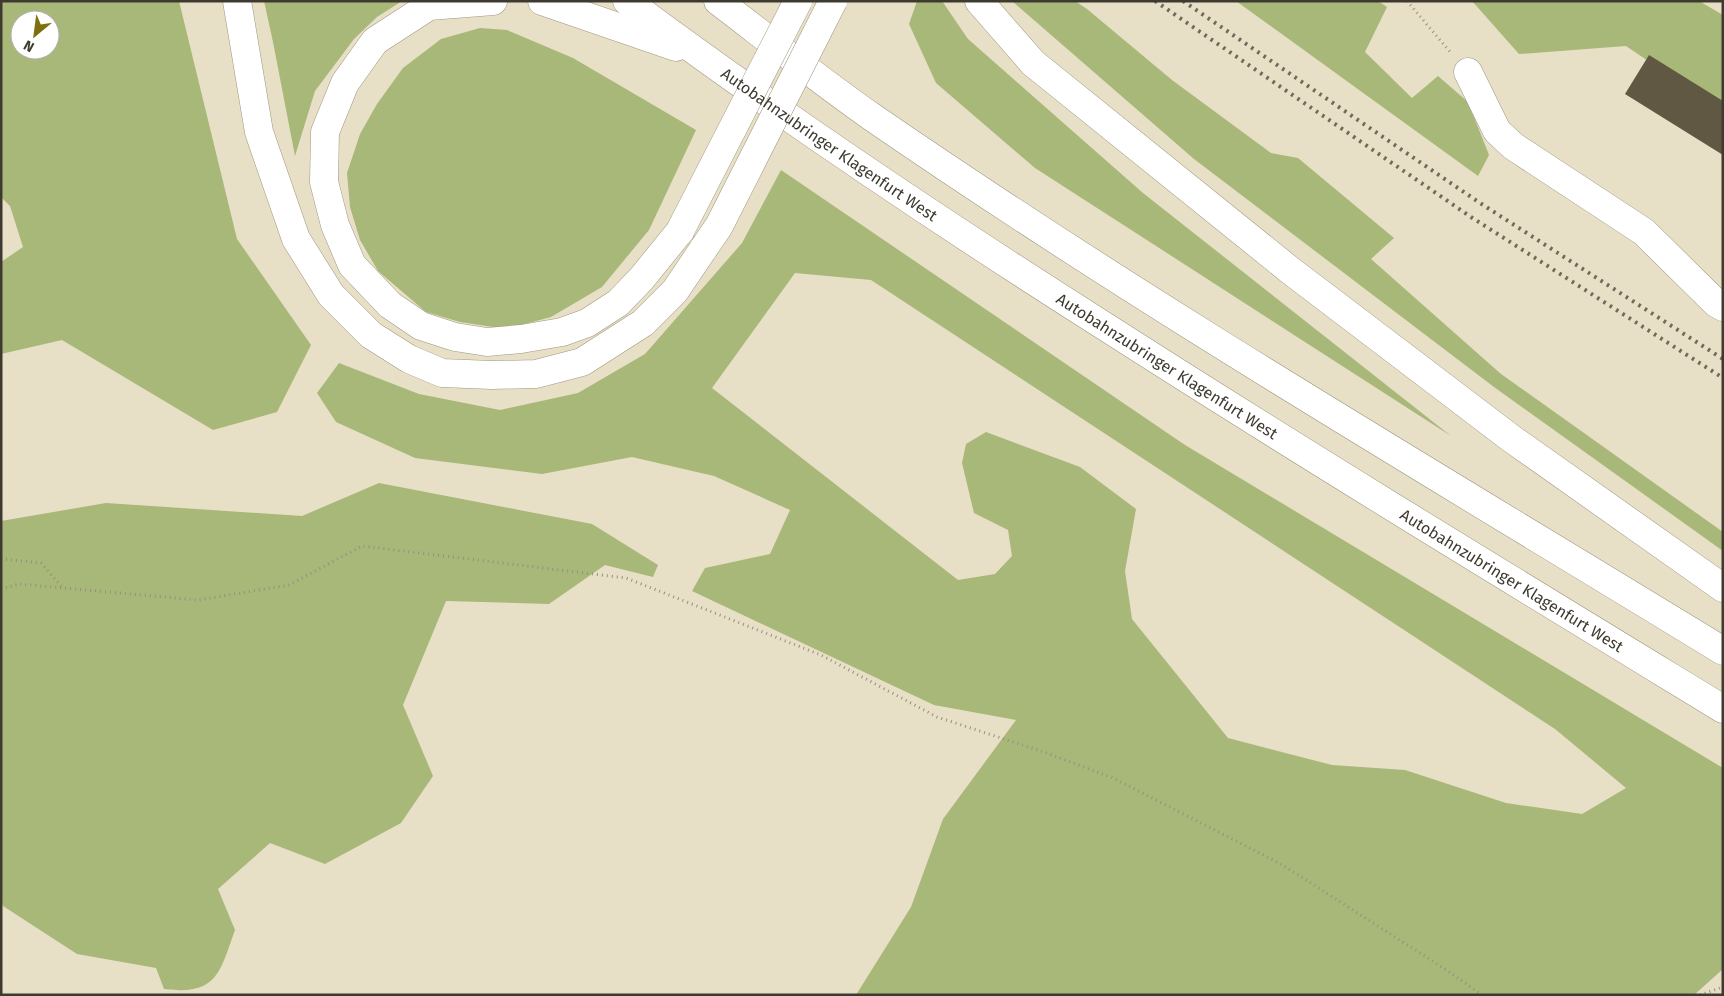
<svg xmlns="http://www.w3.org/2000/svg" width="1724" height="996" viewBox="0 0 1724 996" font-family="'Fira Sans',sans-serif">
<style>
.forest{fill:#a8b879;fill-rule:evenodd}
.building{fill:#605843}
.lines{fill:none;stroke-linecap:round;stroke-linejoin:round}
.minor-casing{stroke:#a09780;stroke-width:29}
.major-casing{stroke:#a09780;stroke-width:29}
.highway-casing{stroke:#a09780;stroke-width:29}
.path{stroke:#97907f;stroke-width:3;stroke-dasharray:1 4;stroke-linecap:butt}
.minor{stroke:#fff;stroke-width:28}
.major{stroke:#fff;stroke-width:28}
.highway{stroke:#fff;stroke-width:28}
.rail{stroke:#706a5c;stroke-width:4;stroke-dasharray:2.5 5;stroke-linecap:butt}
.major-bridge-casing{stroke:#a09780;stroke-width:29;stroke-linecap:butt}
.highway-bridge-casing{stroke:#a09780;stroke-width:29;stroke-linecap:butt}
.major-bridge{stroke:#fff;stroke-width:28}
.highway-bridge{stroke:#fff;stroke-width:28}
.labels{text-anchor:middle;stroke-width:5;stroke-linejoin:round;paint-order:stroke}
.street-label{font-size:16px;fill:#3e3a30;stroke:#fff}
</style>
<rect width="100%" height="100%" fill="#e8dfc7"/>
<path class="forest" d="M 1,1 L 179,1 L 237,239 L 311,345 L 277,412 L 213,430 L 62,340 L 1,354 L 1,262 L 23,247 L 10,206 L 1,197 ZM 20,20 L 50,20 L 50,50 L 20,50 Z
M 264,1 L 402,1 L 377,17 L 354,39 L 315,91 L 295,156 L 273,42 Z
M 917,1 L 942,1 L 968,39 L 1143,193 L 1451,436 L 1035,168 L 936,83 L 909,24 Z
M 1012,1 L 1075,1 L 1087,9 L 1172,80 L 1271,153 L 1298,158 L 1394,238 L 1371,259 L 1501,374 L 1723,532 L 1723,551 L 1494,387 L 1194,159 Z
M 1236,1 L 1378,1 L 1387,7 L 1365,52 L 1412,98 L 1438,76 L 1468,102 L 1489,155 L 1478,176 Z
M 1472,1 L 1699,1 L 1723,15 L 1723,106 L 1719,109 L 1626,46 L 1519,54 Z
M 480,28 L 507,30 L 573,58 L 696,130 L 649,230 L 602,287 L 551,317 L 506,329 L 460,322 L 426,312 L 378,271 L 360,240 L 350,207 L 347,173 L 360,134 L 377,104 L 403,68 L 441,39 Z
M 781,170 L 1185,445 L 1723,768 L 1723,969 L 1694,995 L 856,995 L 911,907 L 943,819 L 1016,720 L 934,705 L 692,591 L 705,568 L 770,554 L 790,510 L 714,476 L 632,457 L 542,474 L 415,458 L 336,422 L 317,393 L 339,363 L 419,394 L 500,410 L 578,393 L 645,354 L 742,243 ZM 795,273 L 871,280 L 1555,729 L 1626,788 L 1582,814 L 1506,803 L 1405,770 L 1332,765 L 1228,738 L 1132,619 L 1125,571 L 1136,509 L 1080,467 L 986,432 L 966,444 L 962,463 L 974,513 L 1008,530 L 1012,556 L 995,574 L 958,580 L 712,388 Z
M 379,483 L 592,524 L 658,565 L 653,577 L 605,565 L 549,604 L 446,601 L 403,705 L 433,776 L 401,823 L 325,864 L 270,843 L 218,889 L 235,930 C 220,971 218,996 164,989 L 156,968 L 77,954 L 3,906 L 1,897 L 1,521 L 106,503 L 302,516 Z"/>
<path class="building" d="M 1649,55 L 1723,101 L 1723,155 L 1625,94 Z"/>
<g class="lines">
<g class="minor-casing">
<path id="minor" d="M 1468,72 L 1497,131 L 1513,146 L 1644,232 L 1716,303 L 1723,307"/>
</g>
<g class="major-casing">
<path id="major" d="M 237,1 L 259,132 L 296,239 L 331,295 L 371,335 L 409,359 L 442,373 L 492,375 L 536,374 L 582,362 L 643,323 L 675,291 L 704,248"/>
</g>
<g class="highway-casing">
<g id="highway">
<path d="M 493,1 L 429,6 L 375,41 L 345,83 L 325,132 L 324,182 L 335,225 L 352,265 L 390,305 L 421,326 L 455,337 L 487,342 L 521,339 L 562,332 L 587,323 L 618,303 L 642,278 L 680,231"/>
<path d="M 542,1 L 676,47"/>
<path id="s1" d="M 627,1 C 783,117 945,225 1109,329 C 1312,459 1518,584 1723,709"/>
<path d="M 718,1 C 769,40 819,80 872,117 C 1148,307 1437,476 1723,651"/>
<path d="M 979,1 L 1033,63 L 1291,271 L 1512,439 L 1723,588"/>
</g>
</g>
<path class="path" d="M 1407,1 L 1451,53
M 1,559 L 41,563 L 62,587
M 1,589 L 19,584 L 198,600 L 289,585 L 362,546 L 626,578 L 821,655 L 937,717 L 1044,752 L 1113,778 L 1281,864 L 1445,969 L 1482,995
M 1700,995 L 1723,987"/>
<use href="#minor" class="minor"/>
<use href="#major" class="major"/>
<use href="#highway" class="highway"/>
<path class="rail" d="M 1155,1 L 1471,217 L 1723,378
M 1183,1 L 1480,203 L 1723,359"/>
<g class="major-bridge-casing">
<path id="major-bridge" d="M 704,248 L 719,226 L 833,1"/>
</g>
<g class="highway-bridge-casing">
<path id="highway-bridge" d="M 680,231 L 798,1"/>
</g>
<use href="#major-bridge" class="major-bridge"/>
<use href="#highway-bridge" class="highway-bridge"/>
</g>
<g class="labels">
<g class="street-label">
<text dy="6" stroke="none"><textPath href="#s1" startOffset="248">Autobahnzubringer Klagenfurt West</textPath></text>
<text dy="6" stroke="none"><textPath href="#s1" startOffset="652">Autobahnzubringer Klagenfurt West</textPath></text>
<text dy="6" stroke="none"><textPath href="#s1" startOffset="1058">Autobahnzubringer Klagenfurt West</textPath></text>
</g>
</g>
<rect width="1724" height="996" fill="none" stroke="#3e3a30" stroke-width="5"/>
<g transform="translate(35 35) rotate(209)"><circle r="24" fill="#ffffff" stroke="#b2b0ac"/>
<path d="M0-4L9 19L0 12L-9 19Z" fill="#7f6f0e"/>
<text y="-8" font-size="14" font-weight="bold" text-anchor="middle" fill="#3e3a30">N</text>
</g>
</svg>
